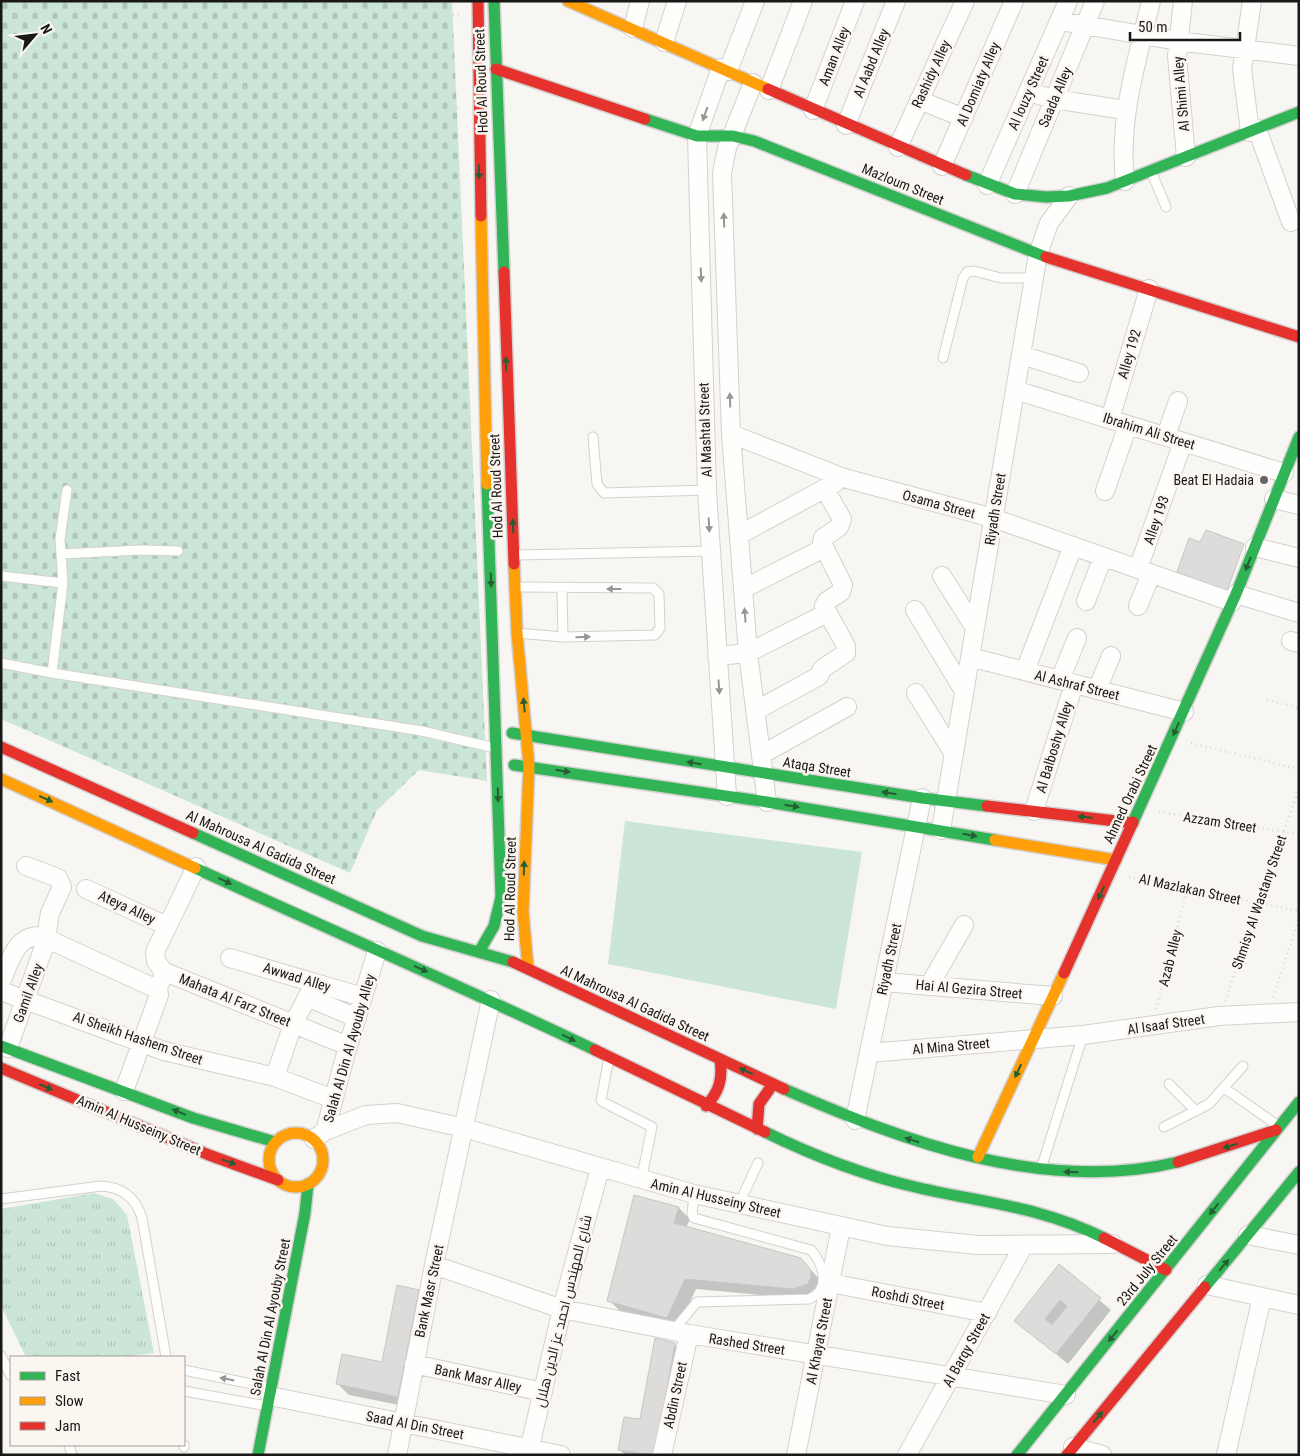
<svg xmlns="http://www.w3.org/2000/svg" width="1300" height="1456" viewBox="0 0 1300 1456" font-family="'Roboto Condensed',Cairo,sans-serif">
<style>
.grass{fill:url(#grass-tufts)}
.cemetery{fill:url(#cemetery-stones)}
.pitch{fill:#cbe6d6}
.shadow{fill:#0003}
.building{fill:#dedcda;stroke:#c8c6c4;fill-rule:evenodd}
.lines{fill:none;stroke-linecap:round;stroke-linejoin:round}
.lane-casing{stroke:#d3d1cf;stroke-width:11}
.street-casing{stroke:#d3d1cf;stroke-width:20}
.fast-casing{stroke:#d3d1cf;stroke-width:14}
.slow-casing{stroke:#d3d1cf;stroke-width:14}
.jam-casing{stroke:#d3d1cf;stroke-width:14}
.path{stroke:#d8d7d5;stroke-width:2.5;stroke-dasharray:1 4;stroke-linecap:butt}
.lane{stroke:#fefefd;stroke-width:9}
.street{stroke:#fefefd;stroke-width:18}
.fast{stroke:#30b455;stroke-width:11}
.slow{stroke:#ff9f0a;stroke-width:11}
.jam{stroke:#e5322d;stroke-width:11}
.oneway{fill:#979695}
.oneway2{fill:#245e32}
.poi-dot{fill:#686663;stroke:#fbf6f0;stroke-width:2}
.labels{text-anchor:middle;stroke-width:5;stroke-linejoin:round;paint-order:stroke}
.street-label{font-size:14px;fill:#1a1816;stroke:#fbf6f0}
.poi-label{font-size:14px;fill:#1a1816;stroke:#fbf6f0;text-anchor:end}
</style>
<defs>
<pattern id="grass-tufts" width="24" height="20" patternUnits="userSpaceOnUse" patternTransform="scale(1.25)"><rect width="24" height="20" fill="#cbe6d6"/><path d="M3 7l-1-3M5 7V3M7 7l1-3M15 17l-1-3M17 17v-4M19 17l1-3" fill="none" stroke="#aec5b7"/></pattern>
<pattern id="cemetery-stones" width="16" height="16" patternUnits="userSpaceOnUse" patternTransform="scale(1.25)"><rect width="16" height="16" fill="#cbe6d6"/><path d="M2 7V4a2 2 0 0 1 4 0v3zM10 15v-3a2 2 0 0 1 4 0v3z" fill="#aec5b7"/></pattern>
</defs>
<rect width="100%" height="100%" fill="#f8f6f3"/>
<path class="grass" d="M 94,1193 L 113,1199 L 127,1215 L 154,1353 L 124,1357 L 26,1357 L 1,1306 L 1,1209 Z"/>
<path class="cemetery" d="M 1,1 L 452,1 L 487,781 L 419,770 L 377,810 L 350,873 L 1,719 Z"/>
<path class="pitch" d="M 625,821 L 862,852 L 836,1009 L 608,964 Z"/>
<path class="shadow" d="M 1190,539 L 1235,598 L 1186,580 L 1178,572 Z
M 679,1208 L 690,1219 L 686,1228 L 801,1259 L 821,1281 L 819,1295 L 804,1299 L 696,1289 L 678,1328 L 620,1311 L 609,1300 Z
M 1059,1266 L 1111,1310 L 1068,1364 L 1016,1321 Z
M 418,1291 L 429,1302 L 409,1407 L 349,1395 L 338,1384 L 383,1364 Z
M 674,1344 L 686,1355 L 668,1455 L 625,1455 L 620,1450 L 641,1420 Z"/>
<path class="building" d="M 1206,530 L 1244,544 L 1227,591 L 1177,572 L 1189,538 L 1200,542 Z
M 634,1195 L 679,1207 L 674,1223 L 801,1258 L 810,1269 L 811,1276 L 808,1284 L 793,1289 L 685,1279 L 667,1318 L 607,1301 Z
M 1059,1264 L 1101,1298 L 1056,1354 L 1014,1321 ZM 1060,1300 L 1067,1306 L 1052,1325 L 1045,1319 Z
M 397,1285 L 419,1290 L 398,1397 L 336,1384 L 342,1354 L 382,1362 Z
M 655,1338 L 675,1343 L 655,1455 L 618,1450 L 624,1417 L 640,1419 Z"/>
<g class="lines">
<g class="lane-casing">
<path id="lane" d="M 1151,171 L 1166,207
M 943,358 L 963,278 L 967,272 L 974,271 L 1001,278 L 1034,278
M 593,437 L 597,484 L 604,493 L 707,490
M 61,554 L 140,550 L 178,551
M 516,555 L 711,551
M 1,576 L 63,583
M 516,587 L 653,588 L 659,594 L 660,628 L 655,635 L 563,637 L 517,633
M 562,589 L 563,637
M 1,663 L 52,673 L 63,583 L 60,539 L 67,490
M 52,673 L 422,731 L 495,748
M 609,1058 L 601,1100 L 603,1102 L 652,1127 L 641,1181
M 1169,1084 L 1196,1111
M 1224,1088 L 1277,1125
M 1164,1127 L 1209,1104 L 1243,1066
M 1041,1169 L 1083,1035
M 1,1199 L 101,1186 C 122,1187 136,1198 142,1218 L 166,1357
M 739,1204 L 758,1163
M 673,1331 L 697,1302 L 809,1299 C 831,1290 824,1265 811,1250 L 694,1218 L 692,1214 L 694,1194
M 1,1356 L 11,1376
M 184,1370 L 271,1388
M 184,1391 L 267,1406
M 69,1445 L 72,1455
M 184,1445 L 184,1447"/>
</g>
<g class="street-casing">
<path id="street" d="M 1183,1 L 1177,56 L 1186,157
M 1060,21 L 1178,41 L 1299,56
M 633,28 L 640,1
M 664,42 L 677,1
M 721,68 L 697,136 L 707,490 L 727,796
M 728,71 L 755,1
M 753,83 L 727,148 L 722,173 L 731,434 L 748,653 L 767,802
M 769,90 L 803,1
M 1028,92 L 1054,99 L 1125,110
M 919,100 L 964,118
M 813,110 L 855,1
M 846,125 L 896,1
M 1257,129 L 1291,222
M 1250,132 L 1242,69 L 1252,1
M 898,147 L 965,1
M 942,166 L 1014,1
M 1125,181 C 1118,119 1137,61 1151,1
M 987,185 L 1068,1
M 1015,194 L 1095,1
M 1021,355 L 1079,373
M 1015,390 L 1284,473
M 1110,419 L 1149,289
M 731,434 L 844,478 L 993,518 L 1232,602
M 1166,436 L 1178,401
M 1105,491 L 1128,425
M 1274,499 L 1299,505
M 739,535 L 835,483
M 1255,547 L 1299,558
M 1138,569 L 1183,442
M 942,576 L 975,628
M 743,589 L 824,548
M 1236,594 L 1299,613
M 1086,601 L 1103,557
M 1138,606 L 1151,574
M 915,610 L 964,691
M 1291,641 L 1299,643
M 717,656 L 748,653 L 827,613
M 970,657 L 1184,712
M 1025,671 L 1073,546
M 1060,680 L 1077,638
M 1097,690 L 1111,656
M 916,693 L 954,754
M 755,711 L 819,676 L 822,669 L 846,653 L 846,646 L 824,606 L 827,601 L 841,592 L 843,585 L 822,543 L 823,538 L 839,527 L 842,519 L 825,489
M 761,755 L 847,707
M 1034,811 L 1074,684
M 941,830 L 1038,254 L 1049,223 L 1069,196
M 86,889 L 167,926
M 230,958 L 363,997
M 166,975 L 156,961 L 155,952 L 196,867
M 1,982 C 10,962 15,935 41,936 L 150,986 L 158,986 L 164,976 L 170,974 L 348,1046
M 884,982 L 1053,996
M 929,986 L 964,925
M 1,991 L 164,1051 L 275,1077 L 333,1099
M 307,997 L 357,1018
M 8,1048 L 45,944 L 50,913 L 62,887 L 58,878 L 26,866
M 869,1053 L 1083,1035 L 1219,1016 L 1299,1012
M 275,1077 L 293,1024 L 315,983
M 124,1091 L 159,995 L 158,986
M 855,1120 L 922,798
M 325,1131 L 366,1115 L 397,1113 L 464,1128 L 694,1194 L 887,1236 L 978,1245 L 1113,1244
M 314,1139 L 325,1131 L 348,1046 L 377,951
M 1248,1235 L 1299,1245
M 434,1265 L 562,1309 L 689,1334 L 1066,1395
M 830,1283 L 987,1313
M 1207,1285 L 1299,1305
M 414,1364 L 543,1392
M 270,1396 L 561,1455
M 1073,1447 L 1102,1455
M 397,1455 L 434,1265 L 491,1000
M 528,1455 L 562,1309 L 600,1168
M 662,1455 L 689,1334
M 796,1455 L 841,1227
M 907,1455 L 1024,1245
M 1226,1455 L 1262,1297"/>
</g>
<g class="fast-casing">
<path id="fast" d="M 494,1 L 504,272
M 645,119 L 697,136 L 733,136 L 754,141 L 1046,257
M 966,175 L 1015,194 L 1046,197 L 1069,196 L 1107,188 L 1299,112
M 512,733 L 922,798 L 987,806
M 514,765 L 767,802 L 995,840
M 1133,822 L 1236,594 L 1299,437
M 193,833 L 422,936 L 513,962
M 195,868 C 328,929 463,987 595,1050
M 479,952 L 494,926 L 501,897 L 487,484
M 1,1046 L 193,1118 L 275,1142
M 784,1089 C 906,1142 1044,1194 1178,1162
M 765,1132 C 812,1155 860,1174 911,1186 C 981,1203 1037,1205 1104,1238
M 1205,1287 L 1299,1172
M 258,1455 L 305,1213 L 308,1184
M 1017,1455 L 1299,1102"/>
</g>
<g class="slow-casing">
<path id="slow" d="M 568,1 L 768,89
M 481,216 L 487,484
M 514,564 L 517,633 L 529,766 L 523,912 L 528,968
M 1,779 L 195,868
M 995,840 L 1116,860
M269 1160a27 27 0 1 1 54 0a27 27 0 1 1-54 0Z
M 978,1157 L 1064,973"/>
</g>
<g class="jam-casing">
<path id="jam" d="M 478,1 L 481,216
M 496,69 L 645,119
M 768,89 L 966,175
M 1046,257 L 1299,337
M 504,272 L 514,564
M 1,747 L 193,833
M 987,806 L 1133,823
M 513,962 L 784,1089
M 1064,973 L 1133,822
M 595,1050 L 765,1132
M 1,1068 L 209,1155 L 278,1180
M 706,1106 C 719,1092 723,1079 720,1060
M 757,1129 L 759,1104 L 773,1084
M 1178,1162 L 1276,1130
M 1104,1238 L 1166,1270
M 1067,1455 L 1205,1287"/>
</g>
<path class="path" d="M 329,1 L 391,13 L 459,15
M 1,11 L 193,68 L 273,97 L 333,106 L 396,110 L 460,108
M 396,110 L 410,320
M 163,276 L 248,290 L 380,318 L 410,320 L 463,317
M 282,358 L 288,299 L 301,239
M 1267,700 L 1299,708
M 1191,743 L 1299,769
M 1159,812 L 1299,834
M 1129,877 L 1299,911
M 1273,997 L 1299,918
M 1225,1001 L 1299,788
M 1156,1009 L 1187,890"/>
<use href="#lane" class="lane"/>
<use href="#street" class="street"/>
<use href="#fast" class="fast"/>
<use href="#slow" class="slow"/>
<use href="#jam" class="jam"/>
</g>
<defs><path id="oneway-solid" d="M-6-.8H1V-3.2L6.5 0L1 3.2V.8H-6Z" transform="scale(1.25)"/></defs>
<g class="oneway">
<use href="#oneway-solid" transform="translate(705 114) rotate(110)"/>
<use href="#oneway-solid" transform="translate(724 220) rotate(-92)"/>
<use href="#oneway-solid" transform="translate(701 275) rotate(88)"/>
<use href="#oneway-solid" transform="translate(730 400) rotate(-92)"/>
<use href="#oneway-solid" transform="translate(709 525) rotate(87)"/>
<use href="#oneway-solid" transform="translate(614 589) rotate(180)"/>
<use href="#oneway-solid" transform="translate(745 615) rotate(-94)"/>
<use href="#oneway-solid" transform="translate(583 637) rotate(-1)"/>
<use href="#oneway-solid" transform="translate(719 687) rotate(86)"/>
<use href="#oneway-solid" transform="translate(227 1379) rotate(-169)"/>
</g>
<g class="oneway2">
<use href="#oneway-solid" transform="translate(479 172) rotate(89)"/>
<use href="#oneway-solid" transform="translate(506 364) rotate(-92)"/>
<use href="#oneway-solid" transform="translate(513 526) rotate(-92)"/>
<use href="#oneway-solid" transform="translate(1248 564) rotate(112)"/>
<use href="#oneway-solid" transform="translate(491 580) rotate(88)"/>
<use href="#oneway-solid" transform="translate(524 705) rotate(-96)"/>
<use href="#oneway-solid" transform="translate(1176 729) rotate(114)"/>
<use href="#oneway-solid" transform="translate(694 763) rotate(-171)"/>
<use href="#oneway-solid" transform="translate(563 771) rotate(9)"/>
<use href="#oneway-solid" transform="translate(889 793) rotate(-171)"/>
<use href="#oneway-solid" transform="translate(498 795) rotate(88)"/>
<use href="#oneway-solid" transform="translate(46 799) rotate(24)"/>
<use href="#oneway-solid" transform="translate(792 806) rotate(9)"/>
<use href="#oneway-solid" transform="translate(1085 817) rotate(-173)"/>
<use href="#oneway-solid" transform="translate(970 835) rotate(10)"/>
<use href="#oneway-solid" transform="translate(524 868) rotate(-88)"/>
<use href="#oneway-solid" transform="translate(225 881) rotate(25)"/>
<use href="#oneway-solid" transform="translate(1101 893) rotate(115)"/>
<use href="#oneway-solid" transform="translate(421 969) rotate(24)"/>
<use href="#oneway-solid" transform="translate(569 1038) rotate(26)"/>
<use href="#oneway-solid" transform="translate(746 1071) rotate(-156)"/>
<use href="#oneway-solid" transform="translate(1018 1071) rotate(115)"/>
<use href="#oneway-solid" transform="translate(46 1087) rotate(23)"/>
<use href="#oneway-solid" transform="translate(179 1112) rotate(-158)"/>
<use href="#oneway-solid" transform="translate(912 1140) rotate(-163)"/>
<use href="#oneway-solid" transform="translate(1230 1146) rotate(162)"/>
<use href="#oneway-solid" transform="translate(229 1162) rotate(20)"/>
<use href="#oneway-solid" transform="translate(1071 1172) rotate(-178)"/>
<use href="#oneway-solid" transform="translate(1214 1209) rotate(128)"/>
<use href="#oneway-solid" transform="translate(1224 1265) rotate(-50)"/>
<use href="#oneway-solid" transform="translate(1113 1336) rotate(129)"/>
<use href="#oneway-solid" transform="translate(1098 1417) rotate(-50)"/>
</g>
<circle class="poi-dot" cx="1264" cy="480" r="5"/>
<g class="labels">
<g class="street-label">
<text transform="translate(834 56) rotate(-69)" y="5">Aman Alley</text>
<text transform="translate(871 63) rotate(-68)" y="5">Al Aabd Alley</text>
<text transform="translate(931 74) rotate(-65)" y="5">Rashidy Alley</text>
<text transform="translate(481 81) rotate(-92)" y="5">Hod Al Roud Street</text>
<text transform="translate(978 84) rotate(-67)" y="5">Al Domiaty Alley</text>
<text transform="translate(1028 93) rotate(-66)" y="5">Al louzy Street</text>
<text transform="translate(1181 94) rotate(-95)" y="5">Al Shimi Alley</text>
<text transform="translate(1055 97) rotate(-67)" y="5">Saada Alley</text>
<text transform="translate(903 184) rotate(22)" y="5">Mazloum Street</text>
<text transform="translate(1129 354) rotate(-74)" y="5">Alley 192</text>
<text transform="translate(705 430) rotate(-92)" y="5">Al Mashtal Street</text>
<text transform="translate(1149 431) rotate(17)" y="5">Ibrahim Ali Street</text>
<text transform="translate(496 486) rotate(-92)" y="5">Hod Al Roud Street</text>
<text transform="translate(939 504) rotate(15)" y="5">Osama Street</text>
<text transform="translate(995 509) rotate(-81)" y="5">Riyadh Street</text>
<text transform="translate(1156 520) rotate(-71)" y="5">Alley 193</text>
<text transform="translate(1077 685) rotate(14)" y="5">Al Ashraf Street</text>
<text transform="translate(1054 747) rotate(-73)" y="5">Al Balboshy Alley</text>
<text transform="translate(817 767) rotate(9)" y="5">Ataqa Street</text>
<text transform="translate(1130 794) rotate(-65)" y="5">Ahmed Orabi Street</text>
<text transform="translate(1220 822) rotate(9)" y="5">Azzam Street</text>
<text transform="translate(261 847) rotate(24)" y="5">Al Mahrousa Al Gadida Street</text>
<text transform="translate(510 889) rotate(-89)" y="5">Hod Al Roud Street</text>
<text transform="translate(1190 889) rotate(12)" y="5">Al Mazlakan Street</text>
<text transform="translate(1259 902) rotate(-71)" y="5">Shmisy Al Wastany Street</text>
<text transform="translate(127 907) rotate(25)" y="5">Ateya Alley</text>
<text transform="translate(1170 958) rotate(-76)" y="5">Azab Alley</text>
<text transform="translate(889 959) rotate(-78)" y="5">Riyadh Street</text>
<text transform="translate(297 977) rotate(17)" y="5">Awwad Alley</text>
<text transform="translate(969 989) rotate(5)" y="5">Hai Al Gezira Street</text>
<text transform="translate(28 993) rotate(-70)" y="5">Gamil Alley</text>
<text transform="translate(235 1000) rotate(22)" y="5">Mahata Al Farz Street</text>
<text transform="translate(635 1003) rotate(25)" y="5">Al Mahrousa Al Gadida Street</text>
<text transform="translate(1166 1024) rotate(-8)" y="5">Al Isaaf Street</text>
<text transform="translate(138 1038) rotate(19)" y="5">Al Sheikh Hashem Street</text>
<text transform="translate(951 1046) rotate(-5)" y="5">Al Mina Street</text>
<text transform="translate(349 1048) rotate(-74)" y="5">Salah Al Din Al Ayouby Alley</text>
<text transform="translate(139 1125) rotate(23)" y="5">Amin Al Husseiny Street</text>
<text transform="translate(716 1198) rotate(13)" y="5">Amin Al Husseiny Street</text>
<text transform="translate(1147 1270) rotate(-51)" y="5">23rd July Street</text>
<text transform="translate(429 1291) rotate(-78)" y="5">Bank Masr Street</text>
<text transform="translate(908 1298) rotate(11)" y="5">Roshdi Street</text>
<text transform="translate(563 1311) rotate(-76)" y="5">شارع المهندس احمد عز الدين هلال</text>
<text transform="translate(270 1317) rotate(-79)" y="5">Salah Al Din Al Ayouby Street</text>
<text transform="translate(819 1341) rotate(-79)" y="5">Al Khayat Street</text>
<text transform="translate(747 1344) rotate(9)" y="5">Rashed Street</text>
<text transform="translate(966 1350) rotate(-61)" y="5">Al Barqy Street</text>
<text transform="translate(478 1378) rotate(12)" y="5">Bank Masr Alley</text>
<text transform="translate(675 1395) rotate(-78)" y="5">Abdin Street</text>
<text transform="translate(415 1425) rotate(11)" y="5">Saad Al Din Street</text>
</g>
<g class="poi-label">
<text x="1254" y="485">Beat El Hadaia</text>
</g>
</g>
<rect width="1300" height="1456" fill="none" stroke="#1a1816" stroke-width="5"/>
<rect x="10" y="1356" width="175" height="90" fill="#fbf6f0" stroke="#a19d99"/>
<rect x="20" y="1372" width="25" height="8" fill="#30b455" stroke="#a19d99"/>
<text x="55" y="1381" font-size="15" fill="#1a1816">Fast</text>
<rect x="20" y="1397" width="25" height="8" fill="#ff9f0a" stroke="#a19d99"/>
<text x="55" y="1406" font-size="15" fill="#1a1816">Slow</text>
<rect x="20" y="1422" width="25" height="8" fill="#e5322d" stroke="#a19d99"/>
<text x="55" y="1431" font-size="15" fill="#1a1816">Jam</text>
<g transform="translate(35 35) rotate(62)" stroke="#fbf6f0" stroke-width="4" paint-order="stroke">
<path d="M0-4L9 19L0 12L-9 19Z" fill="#1a1816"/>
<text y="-8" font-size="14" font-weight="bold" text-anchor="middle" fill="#1a1816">N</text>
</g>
<path d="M1130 32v8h110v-8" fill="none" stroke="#1a1816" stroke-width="2.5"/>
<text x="1138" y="32" font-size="15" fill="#1a1816" stroke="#fbf6f0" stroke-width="4" paint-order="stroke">50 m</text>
</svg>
